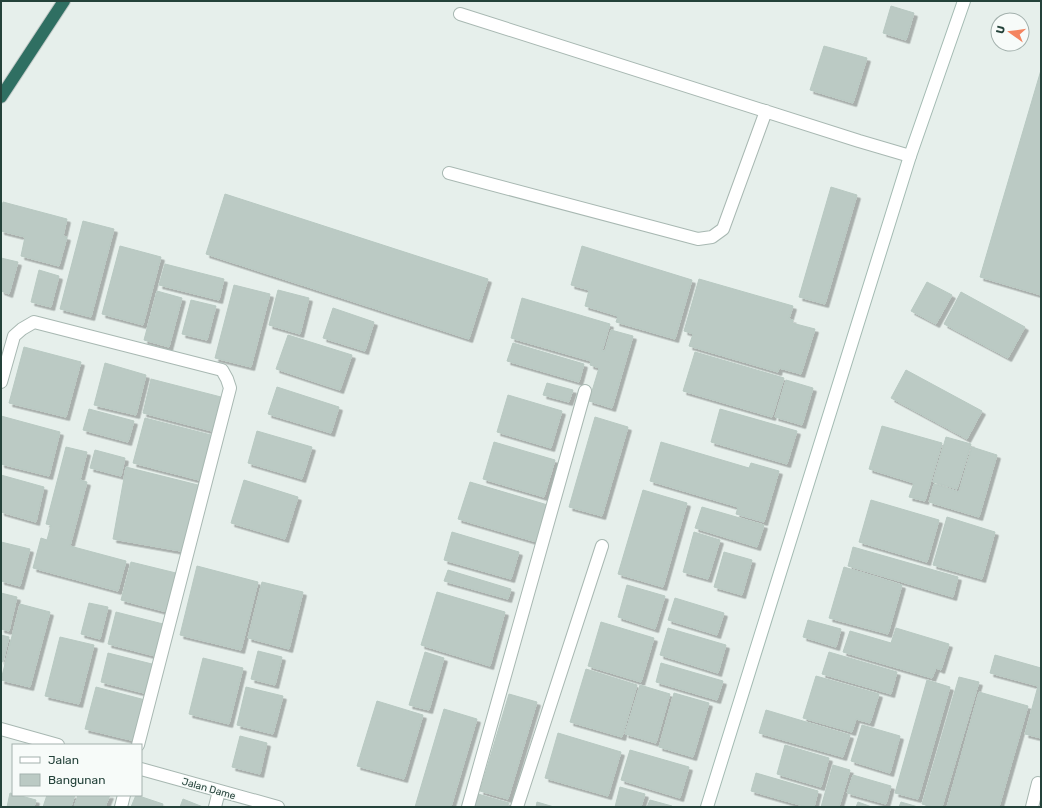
<svg xmlns="http://www.w3.org/2000/svg" width="1042" height="808" viewBox="0 0 1042 808" font-family="Rubik,sans-serif">
<style>
.building{fill:#bbcac4;stroke:#b8c9c2;filter:url(#shadow)}
.lines{fill:none;stroke-linecap:round;stroke-linejoin:round}
.lane-casing{stroke:#a8b8b2;stroke-width:14}
.street-casing{stroke:#a8b8b2;stroke-width:14}
.secondary-casing{stroke:#a4bbb3;stroke-width:14}
.highway-casing{stroke:#c2cac8;stroke-width:14}
.lane{stroke:#fff;stroke-width:12}
.street{stroke:#fff;stroke-width:12}
.secondary{stroke:#fff;stroke-width:12}
.highway{stroke:#2f6f62;stroke-width:12}
.labels{text-anchor:middle;stroke-width:3;stroke-linejoin:round;paint-order:stroke}
.street-label{font-size:10px;fill:#24423a;stroke:#f7fbf9}
</style>
<defs>
<filter id="shadow"><feDropShadow dx="3.5" dy="3.5" stdDeviation="0" flood-color="#0004"/></filter>
</defs>
<rect width="100%" height="100%" fill="#e6efeb"/>
<path class="building" d="M 891,6 L 914,13 L 906,40 L 883,33 Z
M 824,46 L 867,58 L 853,103 L 810,90 Z
M 1041,70 L 1041,295 L 980,277 Z
M 831,187 L 857,195 L 825,304 L 799,297 Z
M 225,194 L 488,279 L 469,339 L 206,254 Z
M 3,202 L 67,219 L 63,236 L 67,237 L 59,266 L 21,256 L 25,237 L 1,231 L 1,210 Z
M 83,221 L 114,229 L 91,317 L 60,309 Z
M 120,246 L 161,257 L 143,325 L 102,314 Z
M 582,246 L 692,280 L 675,339 L 616,322 L 618,316 L 585,306 L 589,290 L 571,285 Z
M 1,258 L 18,262 L 9,294 L 1,291 Z
M 165,264 L 224,279 L 219,300 L 159,285 Z
M 39,270 L 59,276 L 51,307 L 31,302 Z
M 699,279 L 793,306 L 789,319 L 793,320 L 792,323 L 815,329 L 801,374 L 779,368 L 778,372 L 689,346 L 693,334 L 684,331 Z
M 927,282 L 952,295 L 936,324 L 911,311 Z
M 234,285 L 270,294 L 251,367 L 215,358 Z
M 278,290 L 309,298 L 300,334 L 269,325 Z
M 157,291 L 182,298 L 169,347 L 144,340 Z
M 961,292 L 1025,327 L 1008,358 L 944,324 Z
M 522,298 L 610,324 L 602,351 L 605,351 L 611,330 L 633,336 L 612,408 L 589,401 L 599,368 L 590,365 L 591,361 L 511,338 Z
M 191,300 L 216,306 L 207,340 L 182,334 Z
M 333,308 L 374,322 L 365,351 L 323,338 Z
M 288,335 L 352,355 L 340,390 L 276,369 Z
M 513,343 L 584,364 L 579,382 L 507,361 Z
M 24,347 L 81,362 L 66,417 L 9,403 Z
M 695,352 L 784,378 L 772,417 L 683,391 Z
M 105,363 L 146,375 L 136,415 L 94,405 Z
M 906,370 L 982,411 L 967,439 L 891,398 Z
M 151,379 L 221,397 L 212,431 L 143,413 Z
M 786,380 L 813,388 L 802,425 L 775,417 Z
M 547,383 L 573,390 L 569,402 L 543,395 Z
M 277,387 L 339,407 L 331,433 L 268,414 Z
M 508,395 L 562,411 L 551,448 L 497,432 Z
M 89,409 L 134,421 L 128,442 L 83,430 Z
M 720,409 L 797,431 L 787,464 L 711,442 Z
M 1,416 L 60,432 L 49,476 L 1,464 Z
M 595,417 L 628,427 L 602,516 L 569,507 Z
M 145,418 L 211,435 L 199,480 L 133,463 Z
M 882,426 L 942,443 L 925,501 L 909,497 L 914,483 L 869,469 Z
M 257,431 L 312,447 L 302,479 L 248,463 Z
M 946,437 L 971,444 L 957,489 L 933,482 Z
M 494,442 L 555,460 L 544,497 L 483,479 Z
M 661,442 L 749,468 L 751,463 L 779,471 L 764,522 L 736,514 L 738,507 L 650,481 Z
M 66,447 L 87,452 L 80,480 L 87,482 L 70,546 L 126,561 L 118,591 L 33,568 L 41,538 L 47,540 L 51,525 L 46,524 Z
M 972,447 L 997,455 L 979,517 L 929,502 L 934,484 L 959,492 Z
M 95,450 L 125,458 L 121,476 L 90,468 Z
M 126,467 L 198,485 L 186,552 L 113,539 Z
M 1,475 L 44,487 L 36,522 L 1,512 Z
M 244,480 L 298,497 L 285,539 L 231,523 Z
M 470,482 L 551,506 L 540,543 L 458,519 Z
M 643,490 L 687,503 L 663,587 L 618,574 Z
M 871,500 L 939,520 L 927,562 L 859,542 Z
M 702,507 L 764,525 L 757,547 L 695,528 Z
M 947,517 L 995,532 L 982,579 L 933,565 Z
M 452,532 L 519,552 L 511,579 L 444,560 Z
M 694,532 L 720,540 L 708,579 L 683,572 Z
M 1,542 L 30,549 L 20,586 L 1,581 Z
M 853,547 L 958,577 L 953,597 L 848,566 Z
M 724,552 L 752,560 L 742,595 L 714,587 Z
M 131,562 L 176,573 L 167,612 L 121,600 Z
M 197,566 L 258,582 L 241,650 L 180,635 Z
M 844,567 L 902,585 L 888,634 L 829,618 Z
M 448,570 L 511,589 L 508,599 L 444,581 Z
M 262,582 L 303,592 L 289,649 L 248,638 Z
M 627,585 L 665,596 L 655,629 L 618,617 Z
M 437,592 L 505,612 L 490,666 L 421,645 Z
M 1,593 L 17,597 L 9,631 L 1,629 Z
M 675,598 L 724,613 L 717,635 L 668,620 Z
M 89,603 L 108,607 L 100,639 L 81,634 Z
M 20,604 L 50,612 L 30,687 L 1,680 Z
M 116,612 L 167,625 L 159,657 L 108,644 Z
M 808,620 L 841,629 L 836,647 L 803,637 Z
M 601,622 L 654,638 L 641,682 L 588,666 Z
M 668,628 L 726,645 L 718,673 L 660,655 Z
M 896,628 L 949,644 L 941,670 L 936,668 L 932,678 L 843,652 L 850,631 L 891,643 Z
M 1,635 L 9,637 L 3,662 L 1,661 Z
M 60,637 L 94,645 L 79,704 L 45,696 Z
M 258,651 L 282,657 L 275,685 L 251,679 Z
M 425,652 L 444,658 L 429,710 L 409,705 Z
M 829,652 L 897,672 L 891,694 L 822,674 Z
M 108,653 L 152,664 L 144,693 L 101,682 Z
M 995,655 L 1041,668 L 1041,738 L 1025,734 L 1038,686 L 990,673 Z
M 203,658 L 243,668 L 229,724 L 189,714 Z
M 661,663 L 723,681 L 717,700 L 656,682 Z
M 586,669 L 637,685 L 622,737 L 570,722 Z
M 816,676 L 879,694 L 870,723 L 856,719 L 852,732 L 803,718 Z
M 959,677 L 979,682 L 942,807 L 933,807 L 922,804 Z
M 927,680 L 950,687 L 918,799 L 895,793 Z
M 640,685 L 670,694 L 656,743 L 625,734 Z
M 96,687 L 149,701 L 139,742 L 85,729 Z
M 246,687 L 283,696 L 273,734 L 237,725 Z
M 979,692 L 1028,706 L 999,807 L 947,807 Z
M 674,693 L 709,703 L 693,757 L 659,747 Z
M 509,694 L 537,702 L 508,799 L 480,791 Z
M 377,701 L 423,715 L 404,779 L 357,766 Z
M 444,709 L 477,719 L 451,807 L 415,807 Z
M 766,710 L 850,735 L 843,757 L 759,733 Z
M 862,725 L 900,736 L 890,773 L 851,761 Z
M 558,733 L 621,752 L 608,796 L 545,778 Z
M 240,736 L 267,743 L 260,774 L 232,767 Z
M 785,745 L 829,758 L 821,787 L 777,774 Z
M 630,750 L 689,767 L 680,798 L 621,780 Z
M 833,765 L 850,770 L 839,807 L 821,807 Z
M 756,773 L 818,791 L 814,807 L 807,807 L 751,791 Z
M 853,775 L 891,786 L 886,804 L 847,793 Z
M 620,787 L 645,794 L 641,807 L 615,807 Z
M 10,793 L 36,800 L 34,807 L 7,807 Z
M 478,794 L 509,803 L 507,807 L 474,807 Z
M 47,795 L 75,795 L 71,807 L 43,807 Z
M 78,795 L 110,795 L 105,807 L 74,807 Z
M 136,795 L 163,804 L 162,807 L 131,807 Z
M 183,799 L 203,807 L 180,807 Z
M 650,800 L 672,806 L 672,807 L 647,807 Z
M 537,802 L 554,807 L 536,807 Z
M 858,802 L 872,807 L 856,807 Z
M 901,802 L 918,807 L 899,807 Z"/>
<g class="lines">
<g class="lane-casing">
<path id="lane" d="M 460,14 L 859,141 L 910,156
M 449,173 L 698,239 L 712,237 L 723,229 L 766,111
M 1032,807 L 1038,783"/>
</g>
<g class="street-casing">
<path id="street" d="M 1,382 L 14,336 L 22,329 L 34,322 L 222,370 L 227,379 L 230,388 L 138,745
M 1,729 L 58,745
M 141,769 L 278,807
M 121,807 L 124,795
M 215,807 L 219,791
M 468,807 L 585,391
M 517,807 L 602,546"/>
</g>
<g class="secondary-casing">
<path id="secondary" d="M 707,807 L 910,156 L 964,1"/>
</g>
<g class="highway-casing">
<path id="highway" d="M 1,97 L 64,1"/>
</g>
<use href="#lane" class="lane"/>
<use href="#street" class="street"/>
<use href="#secondary" class="secondary"/>
<use href="#highway" class="highway"/>
</g>
<g class="labels">
<g class="street-label">
<text transform="translate(209 788) rotate(16)" y="4">Jalan Dame</text>
</g>
</g>
<rect width="1042" height="808" fill="none" stroke="#24423a" stroke-width="4"/>
<rect x="12" y="744" width="130" height="52" fill="#f7fbf9" stroke="#a3b1ad"/>
<rect x="20" y="757" width="20" height="6" fill="#ffffff" stroke="#a3b1ad"/>
<text x="48" y="764" font-size="12" fill="#24423a">Jalan</text>
<rect x="20" y="774" width="20" height="12" fill="#bbcac4" stroke="#a3b1ad"/>
<text x="48" y="784" font-size="12" fill="#24423a">Bangunan</text>
<g transform="translate(1010 32) rotate(284)"><circle r="19" fill="#f7fbf9" stroke="#a3b1ad"/>
<path d="M0-3L7 15L0 10L-7 15Z" fill="#f4845f"/>
<text y="-6" font-size="11" font-weight="bold" text-anchor="middle" fill="#24423a">U</text>
</g>
</svg>
